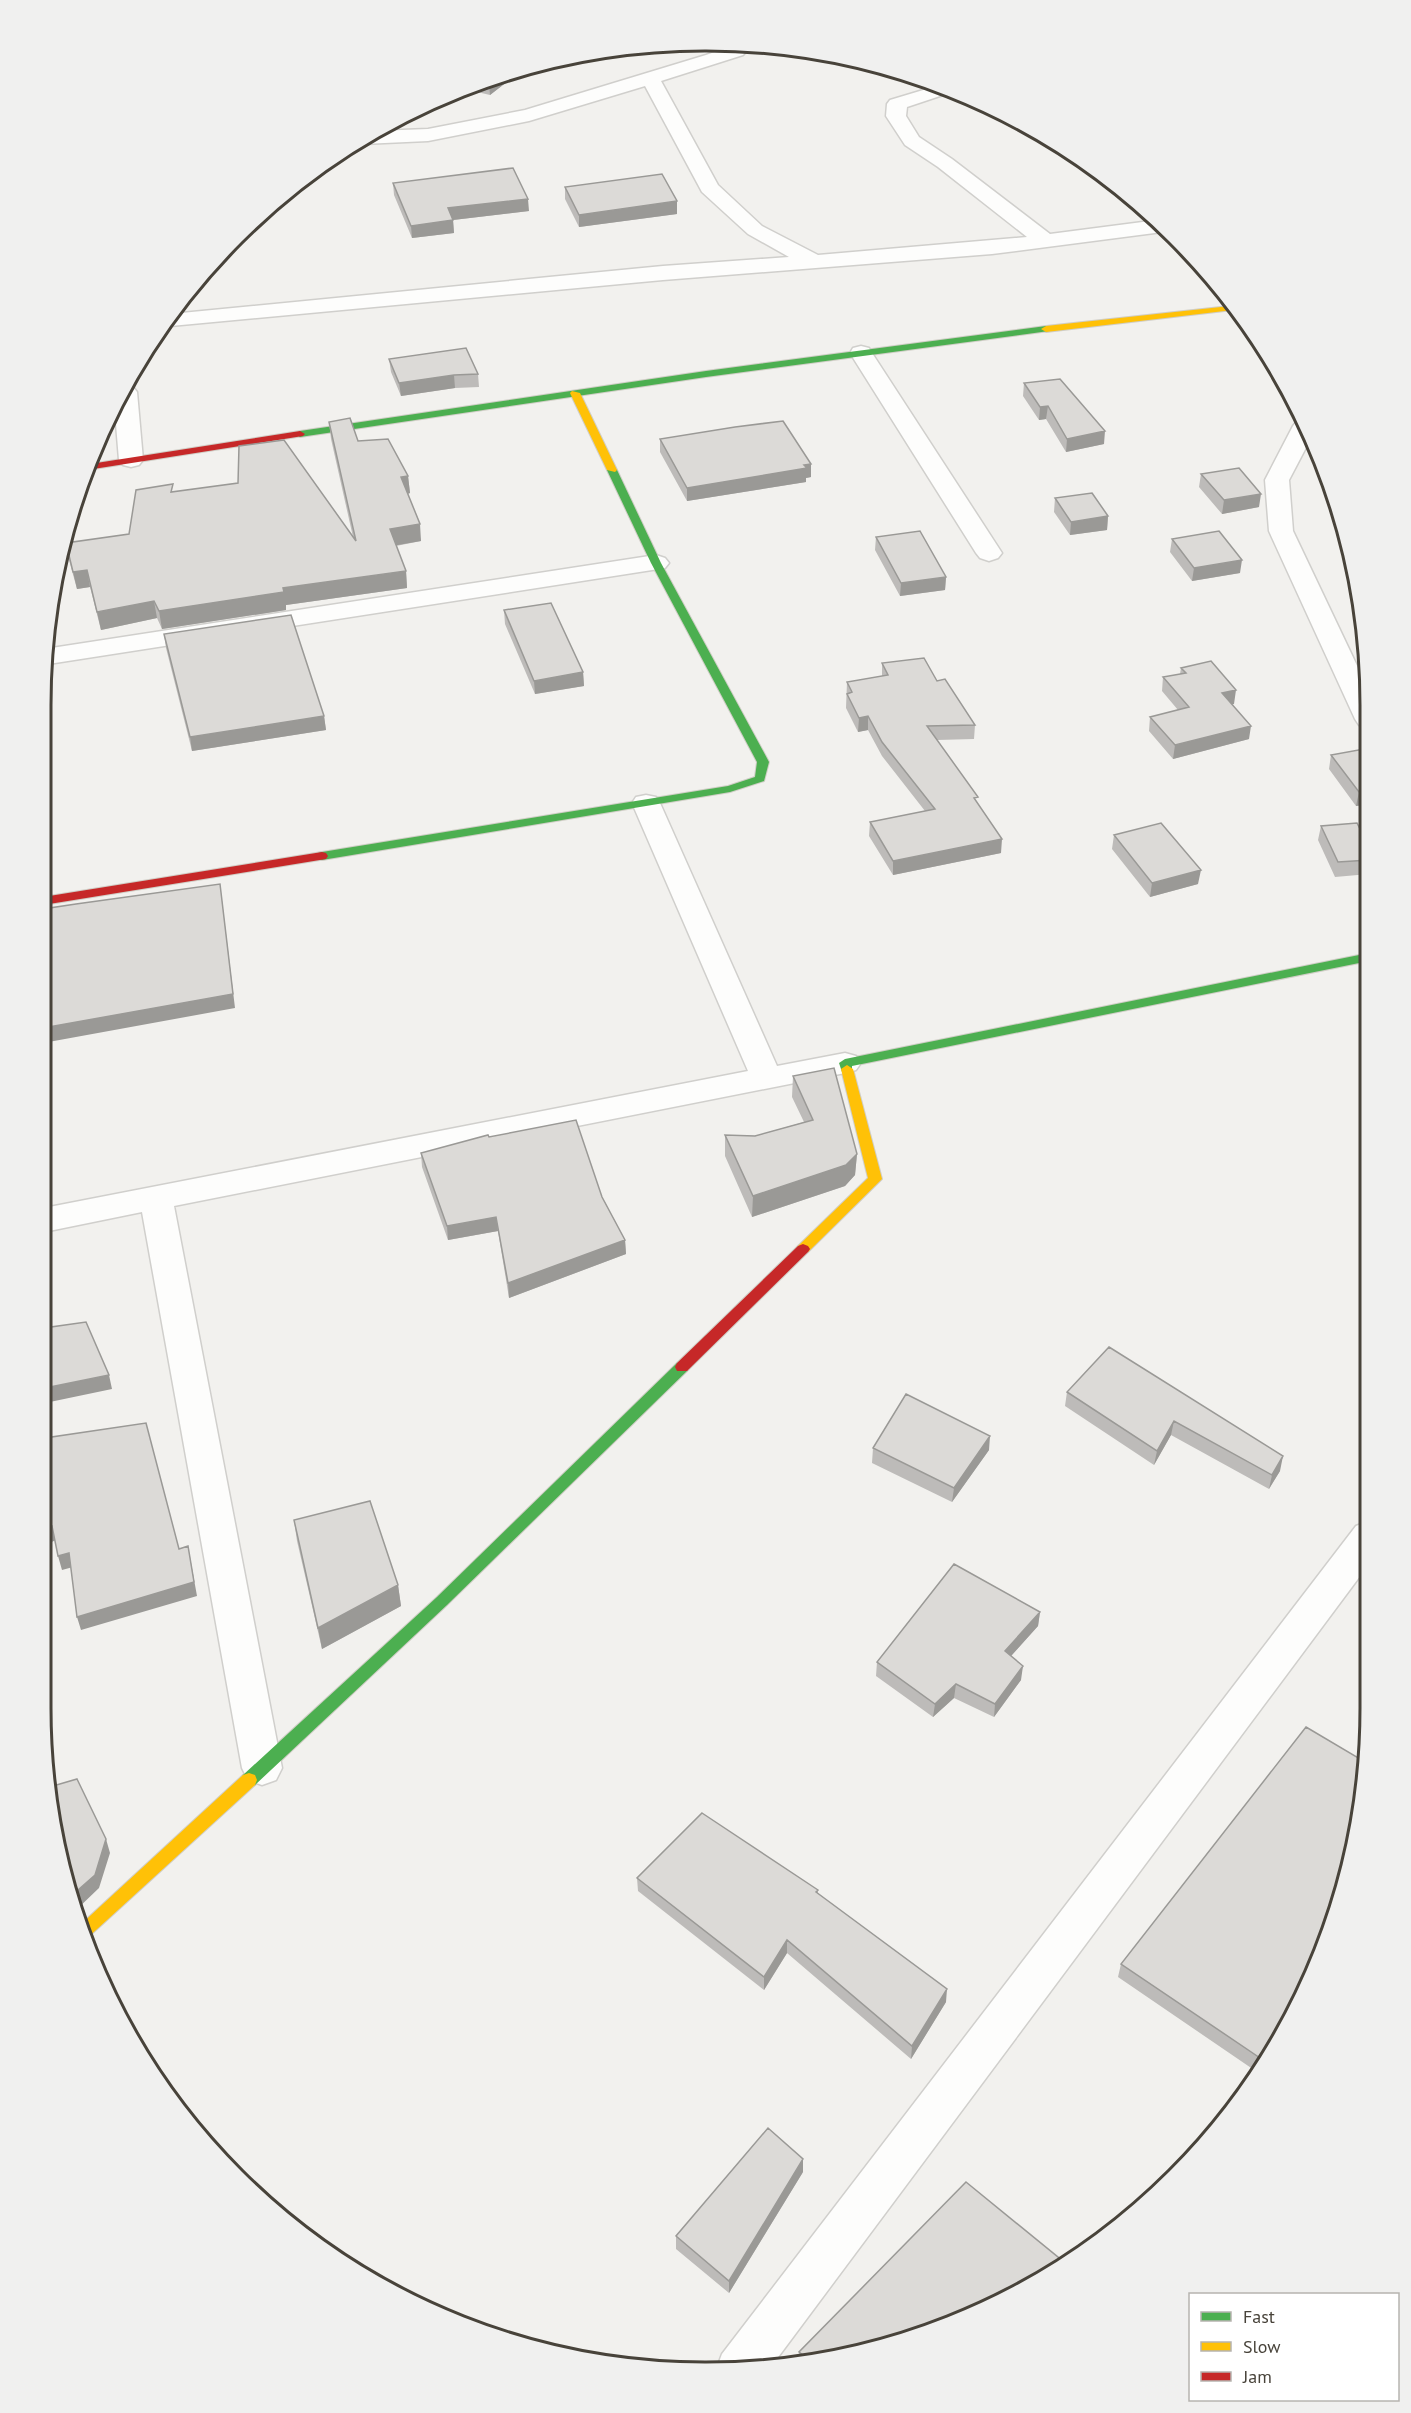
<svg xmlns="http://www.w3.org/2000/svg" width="1411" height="2413" viewBox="0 0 1411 2413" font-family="'PT Sans',sans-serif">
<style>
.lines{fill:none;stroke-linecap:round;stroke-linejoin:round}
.street-casing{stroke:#d0cfcc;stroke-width:3}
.fast-casing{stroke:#d0cec6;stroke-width:2}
.slow-casing{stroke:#d0cec6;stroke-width:2}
.jam-casing{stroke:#d0cec6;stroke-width:2}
.street{fill:#fdfdfc;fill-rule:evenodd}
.fast{fill:#4caf50;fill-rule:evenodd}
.slow{fill:#ffc107;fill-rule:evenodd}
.jam{fill:#c62828;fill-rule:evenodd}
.wall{fill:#bdbbb9}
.shaded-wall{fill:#9a9996}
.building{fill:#dcdad7;stroke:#9a9996;stroke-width:1.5}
.rim{fill:none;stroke:#48433a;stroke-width:3}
</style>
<rect width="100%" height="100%" fill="#f2f1ee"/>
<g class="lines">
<g class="street-casing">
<path id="street" d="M 733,43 L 752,45 L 743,55 L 661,81 L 718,185 L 762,226 L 818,255 L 1027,237 L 938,167 L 905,145 L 886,116 L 887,104 L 890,100 L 940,85 L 958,90 L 907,107 L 906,116 L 919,137 L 952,159 L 1050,234 L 1158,220 L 1170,231 L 992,254 L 663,280 L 160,327 L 171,314 L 663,266 L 789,257 L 748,234 L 702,192 L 645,86 L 529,121 L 428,141 L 363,144 L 356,142 L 376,131 L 428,129 L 525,110 L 706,55 L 729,47 Z
M 861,346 L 869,348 L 872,353 L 1002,553 L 998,558 L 989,561 L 980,558 L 976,553 L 850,353 L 853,348 Z
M 128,386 L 133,387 L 137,392 L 143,460 L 139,465 L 131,467 L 123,465 L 119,460 L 115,412 Z
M 1302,420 L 1311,438 L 1289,480 L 1293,531 L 1369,691 L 1369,727 L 1359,725 L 1355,719 L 1269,531 L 1265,480 L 1293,426 L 1297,421 Z
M 656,555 L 665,558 L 669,563 L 665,568 L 42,665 L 45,649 Z
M 646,795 L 656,797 L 660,803 L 777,1066 L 845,1053 L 856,1056 L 861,1063 L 856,1070 L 845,1073 L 174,1206 L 282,1768 L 276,1780 L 262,1785 L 248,1780 L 242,1768 L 142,1212 L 44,1232 L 44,1208 L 748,1071 L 632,803 L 636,797 Z
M 1369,1521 L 1369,1564 L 770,2368 L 749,2371 L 716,2370 L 722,2354 L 1356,1526 Z"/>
</g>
<g class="fast-casing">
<path id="fast" d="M 1046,326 L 1051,329 L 1049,331 L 706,377 L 300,437 L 295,434 L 300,431 L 706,371 Z
M 612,467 L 617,470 L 661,563 L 769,762 L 764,781 L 730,792 L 322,860 L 318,859 L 316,856 L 318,853 L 322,852 L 728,786 L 755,777 L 757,762 L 651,563 L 607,470 Z
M 1369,953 L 1369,961 L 852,1066 L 852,1072 L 842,1072 L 839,1063 L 845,1059 Z
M 682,1362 L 687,1363 L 689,1367 L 687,1371 L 447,1605 L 255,1785 L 249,1787 L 243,1785 L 241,1780 L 243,1775 L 437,1597 L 677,1363 Z"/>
</g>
<g class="slow-casing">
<path id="slow" d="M 1230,306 L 1233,310 L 1046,332 L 1041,329 L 1046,326 Z
M 572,391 L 580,393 L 617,470 L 615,472 L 607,470 L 570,393 Z
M 847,1065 L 853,1069 L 882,1179 L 808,1252 L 798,1252 L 796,1249 L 798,1246 L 868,1178 L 841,1069 Z
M 249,1773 L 255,1775 L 257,1780 L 255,1785 L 84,1941 L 78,1927 L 243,1775 Z"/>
</g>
<g class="jam-casing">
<path id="jam" d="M 300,431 L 305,434 L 303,436 L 87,470 L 90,464 Z
M 322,852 L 326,853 L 328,856 L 326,859 L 43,905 L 43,897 Z
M 803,1244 L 808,1246 L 810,1249 L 808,1252 L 687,1371 L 677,1371 L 675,1367 L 677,1363 L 798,1246 Z"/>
</g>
<use href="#street" class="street"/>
<use href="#fast" class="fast"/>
<use href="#slow" class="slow"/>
<use href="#jam" class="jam"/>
</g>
<path class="wall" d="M 517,71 L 517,74 L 490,95 L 460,88 Z
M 393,183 L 529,211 L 453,220 L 454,233 L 412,238 L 394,195 Z
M 565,187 L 677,201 L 677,214 L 579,227 L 565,199 Z
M 389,359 L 478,374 L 479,387 L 455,388 L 401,396 L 391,372 Z
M 1024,383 L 1104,444 L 1066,452 L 1046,419 L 1039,420 L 1023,396 Z
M 329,422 L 358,441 L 408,476 L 410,493 L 408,494 L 421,541 L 396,546 L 406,571 L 407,588 L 286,605 L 286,610 L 162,629 L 157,618 L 101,630 L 90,587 L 77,589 L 69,560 L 66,543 L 129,534 L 174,492 L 353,537 L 331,439 Z
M 660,439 L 811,464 L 811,477 L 806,478 L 806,482 L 687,501 L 660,452 Z
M 1201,474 L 1259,507 L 1222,514 L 1199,487 Z
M 1055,498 L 1108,516 L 1107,530 L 1070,535 L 1054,512 Z
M 876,537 L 946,577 L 945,590 L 900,596 L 875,550 Z
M 1172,539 L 1240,573 L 1192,581 L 1170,552 Z
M 504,610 L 583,672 L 584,686 L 535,694 L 505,624 Z
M 164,634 L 324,716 L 326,730 L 192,751 L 166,648 Z
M 882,663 L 937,681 L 975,725 L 974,739 L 937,740 L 978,804 L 1001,853 L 893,875 L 869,836 L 870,822 L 925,811 L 882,756 L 868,730 L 858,732 L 846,708 L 847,682 L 882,676 Z
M 1181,668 L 1234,704 L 1232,704 L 1249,739 L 1173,759 L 1149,731 L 1150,717 L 1178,710 L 1162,691 L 1163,677 L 1180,674 Z
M 1369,751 L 1369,804 L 1356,806 L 1329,769 L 1331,755 Z
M 1321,826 L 1367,843 L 1369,842 L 1369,874 L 1335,877 L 1318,840 Z
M 1114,835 L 1198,884 L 1150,897 L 1112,849 Z
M 793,1076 L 857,1154 L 855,1175 L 845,1186 L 752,1217 L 725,1156 L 725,1135 L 755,1136 L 804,1122 L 792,1097 Z
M 489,1137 L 602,1197 L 625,1240 L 626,1254 L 509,1298 L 498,1231 L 448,1240 L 422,1167 L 421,1153 Z
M 1109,1347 L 1280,1471 L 1269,1489 L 1171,1435 L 1154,1465 L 1065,1406 L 1067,1392 Z
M 873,1448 L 989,1450 L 952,1502 L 872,1463 Z
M 294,1520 L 398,1585 L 401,1606 L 322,1649 L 297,1541 Z
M 1040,1612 L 1038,1626 L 1011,1656 L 1021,1680 L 994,1717 L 954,1698 L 933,1717 L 876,1676 L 877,1662 Z
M 637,1878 L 818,1890 L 818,1893 L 946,2002 L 911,2059 L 787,1953 L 764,1990 L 638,1891 Z
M 1335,1922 L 1260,2074 L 1118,1977 L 1121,1964 Z
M 803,2172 L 729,2293 L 676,2249 L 676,2236 Z
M 799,2352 L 836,2360 L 800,2364 L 798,2363 Z"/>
<path class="shaded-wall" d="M 517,71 L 517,74 L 490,95 L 489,83 L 496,78 Z
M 528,199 L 529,211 L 453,220 L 454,233 L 412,238 L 411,226 L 448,208 Z
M 677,201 L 677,214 L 579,227 L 579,215 Z
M 454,375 L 455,388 L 401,396 L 399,383 Z
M 1048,406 L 1046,419 L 1039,420 L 1040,407 Z
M 1105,431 L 1104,444 L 1066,452 L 1067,439 Z
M 811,464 L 811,477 L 806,478 L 806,482 L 687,501 L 687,488 Z
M 408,476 L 410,493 L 402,495 L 401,477 Z
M 1261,494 L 1259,507 L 1222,514 L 1224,500 Z
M 1108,516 L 1107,530 L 1070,535 L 1071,522 Z
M 420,524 L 421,541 L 392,546 L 390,529 Z
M 1242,560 L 1240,573 L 1192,581 L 1194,568 Z
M 87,570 L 90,587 L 77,589 L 73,572 Z
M 406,571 L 407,588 L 286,605 L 286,610 L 162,629 L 159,611 L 283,588 Z
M 946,577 L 945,590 L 900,596 L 901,583 Z
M 154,601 L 157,618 L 101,630 L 97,612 Z
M 583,672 L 584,686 L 535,694 L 534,681 Z
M 1236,690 L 1234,704 L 1220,707 L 1222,693 Z
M 324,716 L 326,730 L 192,751 L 190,737 Z
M 868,716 L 868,730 L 858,732 L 859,718 Z
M 1251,726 L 1249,739 L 1173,759 L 1175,745 Z
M 1369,790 L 1369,804 L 1356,806 L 1359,792 Z
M 1002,839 L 1001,853 L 893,875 L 893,861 Z
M 1201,870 L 1198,884 L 1150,897 L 1152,883 Z
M 220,884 L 235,1008 L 43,1043 L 43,1028 Z
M 857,1154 L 855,1175 L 845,1186 L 752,1217 L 753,1196 Z
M 496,1217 L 498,1231 L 448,1240 L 447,1226 Z
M 625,1240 L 626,1254 L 509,1298 L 508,1283 Z
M 109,1375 L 112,1389 L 45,1403 L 45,1388 Z
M 1174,1421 L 1171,1435 L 1154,1465 L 1157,1451 Z
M 990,1436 L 989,1450 L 952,1502 L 954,1488 Z
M 1283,1456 L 1280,1471 L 1269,1489 L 1272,1475 Z
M 52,1526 L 56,1540 L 45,1545 L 45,1529 Z
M 188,1546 L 197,1596 L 81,1630 L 77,1617 Z
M 69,1553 L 73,1567 L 62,1570 L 58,1556 Z
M 398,1585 L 401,1606 L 322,1649 L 318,1628 Z
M 1040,1612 L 1038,1626 L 1003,1665 L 1005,1651 Z
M 1023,1666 L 1021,1680 L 994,1717 L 995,1704 Z
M 956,1684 L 954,1698 L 933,1717 L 935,1704 Z
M 106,1839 L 110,1853 L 99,1888 L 74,1912 L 70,1897 Z
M 787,1940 L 787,1953 L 764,1990 L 764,1977 Z
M 947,1989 L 946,2002 L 911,2059 L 912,2046 Z
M 803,2159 L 803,2172 L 729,2293 L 729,2281 Z"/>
<path class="building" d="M 496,78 L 489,83 L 483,81 Z
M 513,168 L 528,199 L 448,208 L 453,220 L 411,226 L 393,183 Z
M 662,174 L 677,201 L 579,215 L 565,187 Z
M 466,348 L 478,374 L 454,375 L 399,383 L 389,359 Z
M 1060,379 L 1105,431 L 1067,439 L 1048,406 L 1040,407 L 1024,383 Z
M 350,418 L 358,441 L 388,439 L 408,476 L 401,477 L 420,524 L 390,529 L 406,571 L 283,588 L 284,592 L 159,611 L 154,601 L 97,612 L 87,570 L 73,572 L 66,543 L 129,534 L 136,490 L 173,484 L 171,492 L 238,483 L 239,446 L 284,440 L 356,541 L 329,422 Z
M 783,421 L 811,464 L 804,465 L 807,468 L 687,488 L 660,439 L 735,427 Z
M 1239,468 L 1261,494 L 1224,500 L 1201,474 Z
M 1092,493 L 1108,516 L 1071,522 L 1055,498 Z
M 920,531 L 946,577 L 901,583 L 876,537 Z
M 1219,531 L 1242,560 L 1194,568 L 1172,539 Z
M 551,603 L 583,672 L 534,681 L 504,610 Z
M 291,615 L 324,716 L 190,737 L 164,634 Z
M 924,658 L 937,681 L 945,679 L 975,725 L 927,726 L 978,797 L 974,798 L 1002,839 L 893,861 L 870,822 L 935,809 L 882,742 L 868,716 L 859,718 L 847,694 L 852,692 L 847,682 L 888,675 L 882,663 Z
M 1211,661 L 1236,690 L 1222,693 L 1251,726 L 1175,745 L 1150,717 L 1189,707 L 1163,677 L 1186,673 L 1181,668 Z
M 1364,749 L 1366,751 L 1369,751 L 1369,790 L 1359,792 L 1331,755 Z
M 1161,823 L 1201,870 L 1152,883 L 1114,835 Z
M 1357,823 L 1367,843 L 1369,842 L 1369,860 L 1338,862 L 1321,826 Z
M 220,884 L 233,994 L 43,1028 L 43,909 L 76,904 Z
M 834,1068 L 857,1154 L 846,1165 L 753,1196 L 725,1135 L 755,1136 L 813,1120 L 793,1076 Z
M 576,1120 L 602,1197 L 625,1240 L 508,1283 L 496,1217 L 447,1226 L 421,1153 L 488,1135 L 489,1137 Z
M 86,1322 L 109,1375 L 45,1388 L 44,1328 Z
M 1109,1347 L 1283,1456 L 1272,1475 L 1174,1421 L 1157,1451 L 1067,1392 Z
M 906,1394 L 990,1436 L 954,1488 L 873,1448 Z
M 146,1423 L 179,1549 L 188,1546 L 194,1582 L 77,1617 L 69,1553 L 58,1556 L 52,1526 L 45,1529 L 45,1438 Z
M 370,1501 L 398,1585 L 318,1628 L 294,1520 Z
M 954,1564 L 1040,1612 L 1005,1651 L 1023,1666 L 995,1704 L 956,1684 L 935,1704 L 877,1662 Z
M 1306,1727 L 1367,1763 L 1335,1922 L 1266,2062 L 1121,1964 Z
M 77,1779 L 106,1839 L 95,1875 L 70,1897 L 46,1795 L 46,1788 Z
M 702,1813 L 818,1890 L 816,1892 L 947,1989 L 912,2046 L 787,1940 L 764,1977 L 637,1878 Z
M 768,2128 L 803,2159 L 729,2281 L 676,2236 Z
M 966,2182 L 1064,2262 L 960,2322 L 836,2360 L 814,2363 L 799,2352 Z"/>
<path d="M0 0H1411V2413H0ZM705 51H706A654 654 0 0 1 1360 705V1708A654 654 0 0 1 706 2362H705A654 654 0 0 1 51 1708V705A654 654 0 0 1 705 51Z" fill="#f0f0ef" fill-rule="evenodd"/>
<path class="rim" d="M705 51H706A654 654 0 0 1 1360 705V1708A654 654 0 0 1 706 2362H705A654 654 0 0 1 51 1708V705A654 654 0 0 1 705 51Z"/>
<rect x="1189" y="2293" width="210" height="108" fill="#ffffff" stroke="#b6b4b0" stroke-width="1.5"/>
<rect x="1201" y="2312" width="30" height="9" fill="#4caf50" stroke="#b6b4b0" stroke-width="1.5"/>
<text x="1243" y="2323" font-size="18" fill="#48433a">Fast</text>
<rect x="1201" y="2342" width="30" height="9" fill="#ffc107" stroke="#b6b4b0" stroke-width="1.5"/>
<text x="1243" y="2353" font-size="18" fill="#48433a">Slow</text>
<rect x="1201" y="2372" width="30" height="9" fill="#c62828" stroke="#b6b4b0" stroke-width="1.5"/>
<text x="1243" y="2383" font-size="18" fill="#48433a">Jam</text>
</svg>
